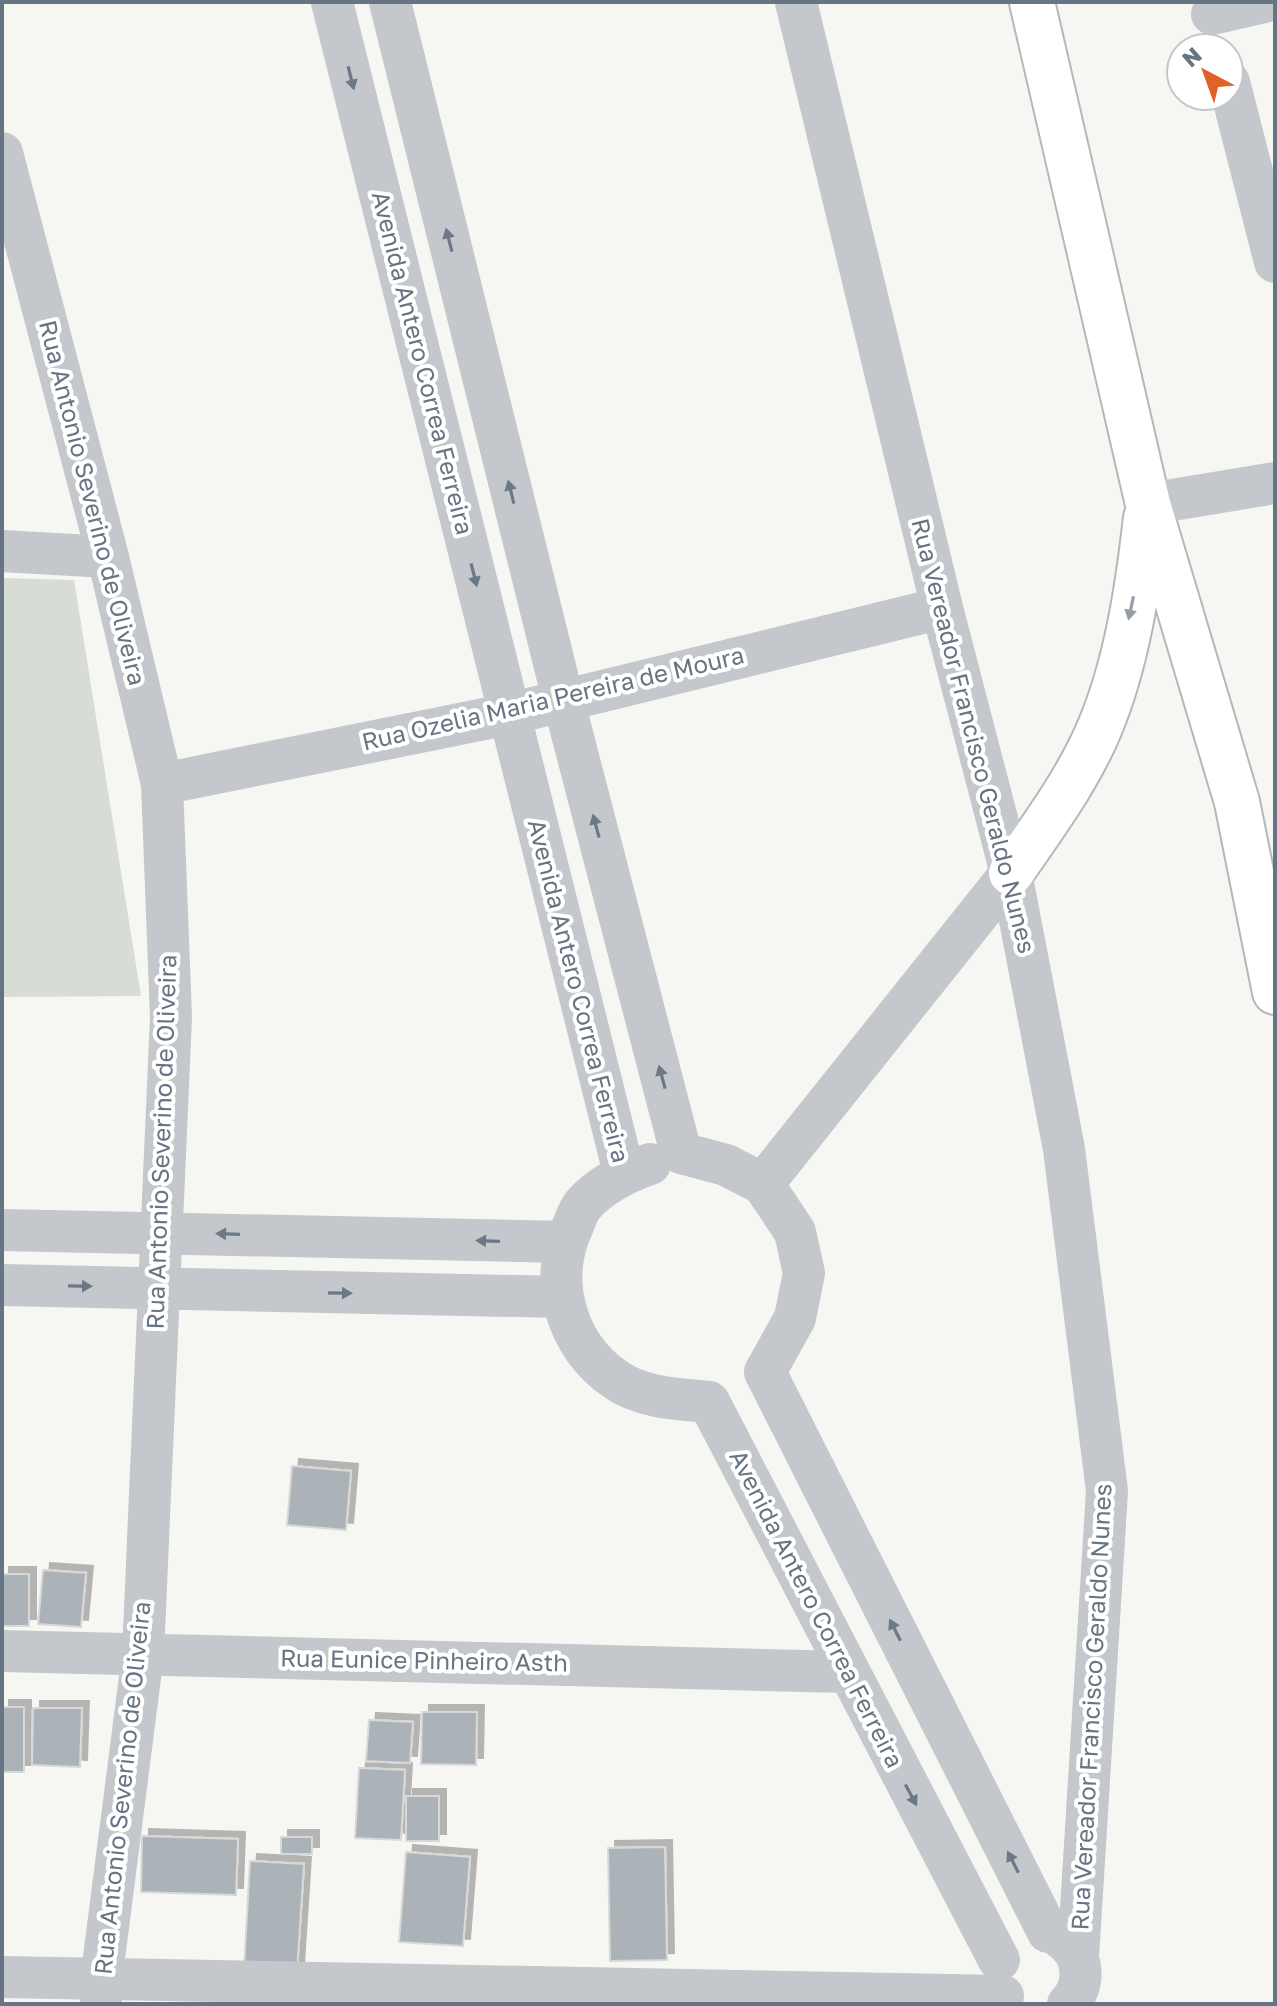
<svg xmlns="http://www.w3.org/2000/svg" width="1277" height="2006" viewBox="0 0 1277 2006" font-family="'Golos Text',sans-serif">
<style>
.green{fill:#d7ddd4}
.building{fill:#abb2b8;stroke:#d8d8d6;stroke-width:2;filter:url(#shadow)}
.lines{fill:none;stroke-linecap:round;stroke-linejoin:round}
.trunk-casing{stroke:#b5b8bb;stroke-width:48}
.minor{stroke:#c4c7cb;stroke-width:42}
.trunk{stroke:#fff;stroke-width:44}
.oneway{fill:#6b7888}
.oneway2{fill:#949ea9}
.labels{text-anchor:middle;stroke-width:8;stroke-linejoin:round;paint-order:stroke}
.street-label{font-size:24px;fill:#667484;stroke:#fff}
</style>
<defs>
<filter id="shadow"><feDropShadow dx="7" dy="-7" stdDeviation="0" flood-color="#0004"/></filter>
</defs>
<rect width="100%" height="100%" fill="#f6f6f3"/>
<path class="green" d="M 2,578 L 74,580 L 141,996 L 2,997 Z"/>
<path class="building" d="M 292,1466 L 351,1471 L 346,1530 L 287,1525 Z
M 43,1570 L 86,1573 L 81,1627 L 38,1624 Z
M 2,1574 L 29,1574 L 29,1626 L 2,1626 Z
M 2,1707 L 24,1707 L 24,1772 L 2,1772 Z
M 33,1708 L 82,1708 L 80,1767 L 32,1765 Z
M 422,1712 L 477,1712 L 476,1765 L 421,1764 Z
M 369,1720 L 413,1722 L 410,1763 L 366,1761 Z
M 359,1768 L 405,1770 L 401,1840 L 355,1838 Z
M 406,1796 L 439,1796 L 439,1841 L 406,1841 Z
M 142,1836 L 238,1839 L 236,1895 L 141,1892 Z
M 281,1837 L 312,1837 L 312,1854 L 281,1854 Z
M 665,1847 L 667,1960 L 610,1961 L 608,1848 Z
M 406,1852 L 470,1857 L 463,1946 L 399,1942 Z
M 250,1861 L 304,1864 L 297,1971 L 244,1968 Z"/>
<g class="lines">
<g class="trunk-casing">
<path id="trunk" d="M 1032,2 L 1148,504 L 1237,802 L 1275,992
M 1011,873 C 1043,826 1078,780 1100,727 C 1127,662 1138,588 1146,518"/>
</g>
<path class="minor" d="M 332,2 L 624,1173
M 390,2 L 563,699 L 681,1153
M 796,2 L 942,608 L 1011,873 L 1064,1149 L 1107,1491 L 1078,1957
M 1212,14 L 1264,2
M 1229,82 L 1275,262
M 2,153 L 108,557 L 162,784 L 171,1017 L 143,1654 L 101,1981 L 101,2004
M 1148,504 L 1275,483
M 2,551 L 108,557
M 162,784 L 509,714 L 942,608
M 681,1153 L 726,1165 L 763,1184 L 795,1232 L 804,1273 L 795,1318 L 765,1372
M 650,1164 C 627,1172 599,1186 583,1205 C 578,1211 575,1221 572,1228 C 548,1281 566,1345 615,1379 C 641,1398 678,1399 709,1402
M 763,1184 L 1011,873
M 2,1230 L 566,1242
M 2,1285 L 562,1297
M 765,1372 L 1048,1932
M 709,1402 L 999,1960
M 2,1651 L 846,1672
M 1062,1939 C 1084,1954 1087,1985 1068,2004
M 2,1977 L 1003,1996"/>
<use href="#trunk" class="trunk"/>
</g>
<defs><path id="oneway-solid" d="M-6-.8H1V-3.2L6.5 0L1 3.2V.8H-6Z" transform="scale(2)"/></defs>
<g class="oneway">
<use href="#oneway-solid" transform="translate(351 78) rotate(76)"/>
<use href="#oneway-solid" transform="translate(449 240) rotate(-104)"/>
<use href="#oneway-solid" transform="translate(511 492) rotate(-104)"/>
<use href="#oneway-solid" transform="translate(474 575) rotate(76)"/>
<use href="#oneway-solid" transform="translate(596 826) rotate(-105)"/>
<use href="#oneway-solid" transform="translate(662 1077) rotate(-105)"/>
<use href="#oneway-solid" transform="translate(228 1234) rotate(-178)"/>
<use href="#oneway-solid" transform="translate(488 1241) rotate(-178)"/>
<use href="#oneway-solid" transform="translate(80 1286) rotate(1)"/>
<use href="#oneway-solid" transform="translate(340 1293) rotate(1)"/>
<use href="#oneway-solid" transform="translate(895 1630) rotate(-117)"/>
<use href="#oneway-solid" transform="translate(911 1795) rotate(62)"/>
<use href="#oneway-solid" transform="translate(1013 1862) rotate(-117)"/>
</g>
<use class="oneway2" href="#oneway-solid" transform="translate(1131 608) rotate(102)"/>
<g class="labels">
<g class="street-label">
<text transform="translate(422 363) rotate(76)" y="8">Avenida Antero Correa Ferreira</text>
<text transform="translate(92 503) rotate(76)" y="8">Rua Antonio Severino de Oliveira</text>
<text transform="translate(553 699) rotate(-13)" y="8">Rua Ozelia Maria Pereira de Moura</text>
<text transform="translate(973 736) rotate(76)" y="8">Rua Vereador Francisco Geraldo Nunes</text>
<text transform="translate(578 991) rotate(76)" y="8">Avenida Antero Correa Ferreira</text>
<text transform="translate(162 1142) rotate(-88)" y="8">Rua Antonio Severino de Oliveira</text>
<text transform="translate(816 1609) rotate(63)" y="8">Avenida Antero Correa Ferreira</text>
<text transform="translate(424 1661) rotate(1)" y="8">Rua Eunice Pinheiro Asth</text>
<text transform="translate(1092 1707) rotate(-87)" y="8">Rua Vereador Francisco Geraldo Nunes</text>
<text transform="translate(123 1788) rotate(-84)" y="8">Rua Antonio Severino de Oliveira</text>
</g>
</g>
<rect width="1277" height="2006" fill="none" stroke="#667484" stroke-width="8"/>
<g transform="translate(1205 72) rotate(319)"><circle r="38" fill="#ffffff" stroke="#c2c7ce" stroke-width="2"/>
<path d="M0-6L14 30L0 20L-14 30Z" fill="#e16229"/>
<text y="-12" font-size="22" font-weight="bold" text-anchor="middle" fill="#667484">N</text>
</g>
</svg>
